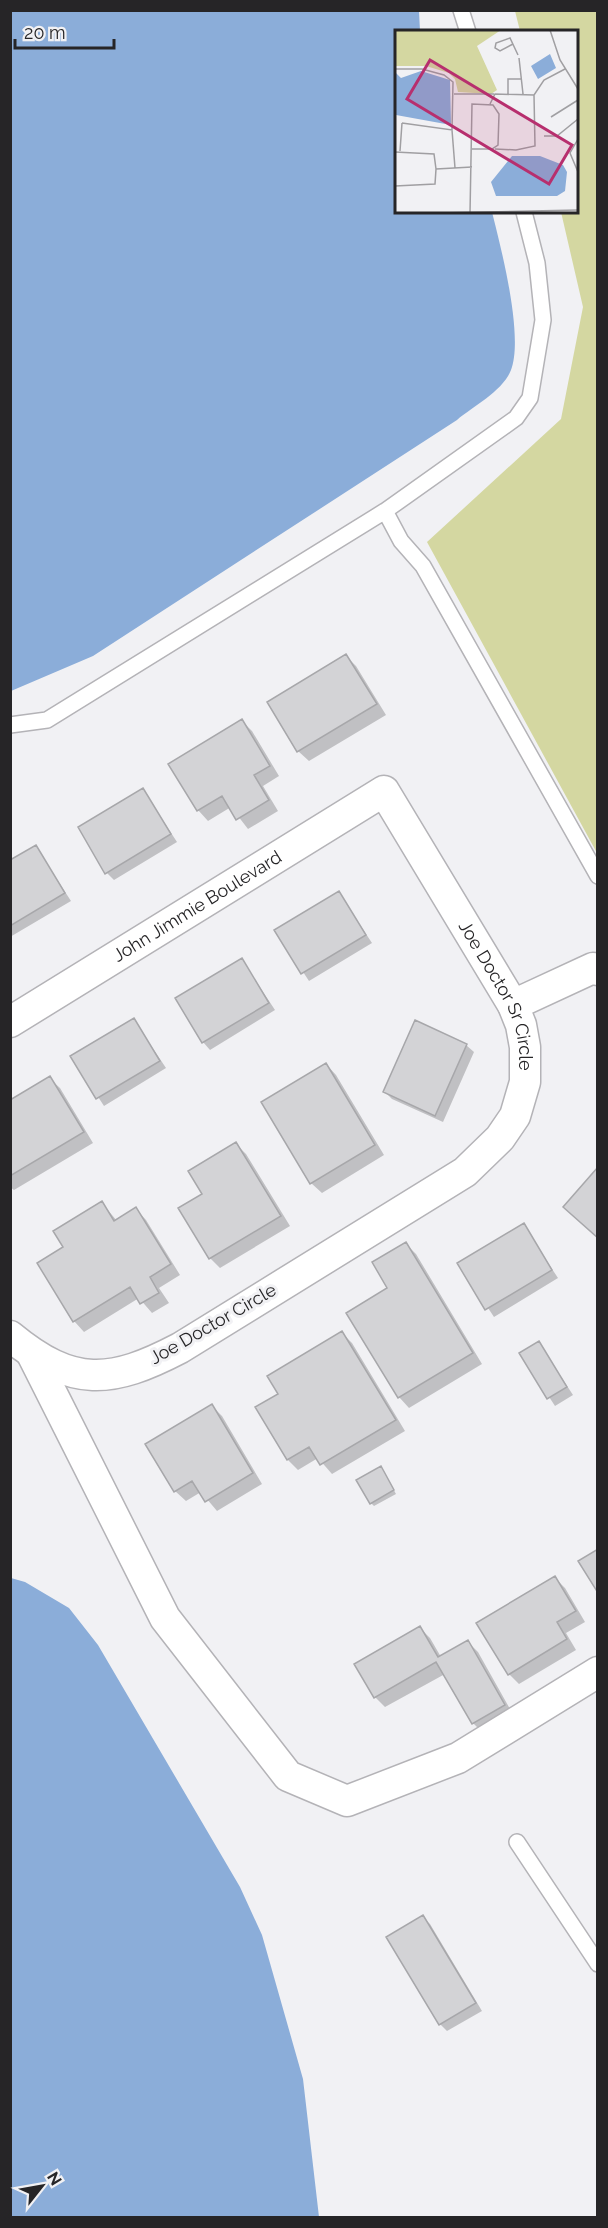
<svg xmlns="http://www.w3.org/2000/svg" width="608" height="2228" viewBox="0 0 608 2228" font-family="Raleway,sans-serif">
<style>
.green{fill:#d4d7a1}
.water{fill:#8badd9}
.shadow{fill:#0003}
.building{fill:#d3d3d6;stroke:#a7a7aa;stroke-width:1.5}
.lines{fill:none;stroke-linecap:round;stroke-linejoin:round}
.lane-casing{stroke:#b4b3b7;stroke-width:18}
.street-casing{stroke:#b4b3b7;stroke-width:33}
.lane{stroke:#fff;stroke-width:15}
.street{stroke:#fff;stroke-width:30}
.labels{text-anchor:middle;stroke-width:6;stroke-linejoin:round;paint-order:stroke}
.street-label{font-size:18px;fill:#262527;stroke:#f1f1f4}
.inset-road{fill:none;stroke:#a09fa2;stroke-width:1.5}
.view{fill:#b72f6e;fill-opacity:0.15;stroke:#b72f6e;stroke-width:3}
.inset-edge{fill:none;stroke:#262527;stroke-width:3}
</style>
<rect width="100%" height="100%" fill="#f1f1f4"/>
<path class="green" d="M 515,11 L 597,11 L 597,853 L 427,542 L 561,419 L 583,307 L 561,212 L 576,212 L 576,32 L 520,31 Z"/>
<path class="water" d="M 11,10 L 419,11 L 420,31 L 396,32 L 396,212 L 492,212 C 501,248 524,336 511,370 C 503,391 474,406 457,420 L 93,656 L 11,691 Z
M 11,1578 L 25,1582 L 69,1608 L 98,1645 L 240,1887 L 262,1935 L 303,2079 L 319,2217 L 11,2217 Z"/>
<path class="shadow" d="M 346,656 L 356,666 L 386,715 L 309,761 L 298,751 Z
M 242,721 L 252,731 L 279,776 L 263,786 L 278,811 L 248,829 L 231,807 L 208,821 L 198,810 Z
M 143,790 L 177,842 L 114,880 L 107,873 Z
M 36,847 L 71,901 L 10,937 L 10,862 Z
M 339,893 L 372,943 L 309,981 L 276,931 Z
M 242,960 L 275,1010 L 210,1050 L 203,1042 Z
M 134,1020 L 166,1068 L 104,1106 L 72,1057 Z
M 466,1045 L 474,1052 L 443,1122 L 392,1099 L 385,1092 Z
M 326,1064 L 336,1075 L 384,1155 L 322,1193 L 311,1183 Z
M 49,1078 L 60,1088 L 93,1143 L 14,1190 L 10,1187 L 10,1101 Z
M 236,1144 L 246,1154 L 290,1226 L 220,1268 L 210,1258 L 204,1194 Z
M 102,1203 L 117,1221 L 136,1209 L 146,1220 L 180,1275 L 159,1288 L 169,1303 L 152,1313 L 139,1298 L 84,1332 L 74,1321 L 65,1247 Z
M 523,1225 L 558,1278 L 494,1317 L 459,1264 Z
M 406,1244 L 416,1254 L 482,1364 L 409,1408 L 399,1397 L 348,1313 L 389,1289 Z
M 342,1333 L 352,1343 L 405,1431 L 332,1474 L 318,1458 L 298,1470 L 288,1460 L 257,1408 L 280,1394 Z
M 539,1343 L 573,1395 L 555,1406 L 521,1354 Z
M 212,1406 L 222,1416 L 262,1484 L 217,1511 L 201,1492 L 186,1501 L 175,1491 Z
M 384,1472 L 396,1494 L 374,1506 L 371,1503 Z
M 555,1578 L 565,1588 L 585,1622 L 566,1633 L 576,1650 L 519,1684 L 509,1674 Z
M 420,1628 L 430,1638 L 441,1657 L 468,1642 L 478,1652 L 514,1716 L 484,1734 L 473,1723 L 445,1674 L 385,1707 L 375,1697 Z
M 422,1917 L 430,1924 L 482,2011 L 447,2031 L 440,2024 Z"/>
<path class="building" d="M 346,654 L 377,704 L 297,752 L 267,702 Z
M 242,719 L 270,766 L 254,775 L 269,800 L 236,820 L 222,796 L 197,811 L 168,764 Z
M 143,788 L 171,834 L 105,874 L 78,827 Z
M 36,845 L 65,893 L 10,926 L 10,860 Z
M 339,891 L 366,935 L 301,974 L 274,930 Z
M 242,958 L 269,1003 L 202,1043 L 175,998 Z
M 134,1018 L 160,1061 L 96,1099 L 70,1056 Z
M 415,1020 L 467,1044 L 435,1116 L 383,1092 Z
M 326,1063 L 375,1145 L 310,1184 L 261,1102 Z
M 50,1076 L 84,1132 L 10,1176 L 10,1100 Z
M 236,1142 L 281,1216 L 209,1259 L 178,1208 L 202,1194 L 188,1171 Z
M 598,1167 L 598,1238 L 563,1207 Z
M 102,1201 L 114,1221 L 136,1207 L 171,1264 L 150,1277 L 159,1293 L 140,1304 L 130,1287 L 73,1322 L 37,1263 L 63,1247 L 53,1231 Z
M 524,1223 L 552,1270 L 485,1310 L 457,1263 Z
M 406,1242 L 473,1353 L 398,1398 L 346,1313 L 387,1288 L 372,1262 Z
M 342,1331 L 396,1420 L 320,1465 L 309,1447 L 287,1460 L 255,1407 L 278,1394 L 267,1376 Z
M 539,1341 L 567,1387 L 547,1399 L 519,1353 Z
M 212,1404 L 253,1473 L 205,1502 L 192,1481 L 174,1492 L 145,1444 Z
M 381,1466 L 394,1490 L 370,1504 L 356,1480 Z
M 598,1549 L 598,1593 L 578,1561 Z
M 555,1576 L 576,1611 L 557,1622 L 567,1639 L 508,1675 L 476,1623 Z
M 420,1626 L 438,1657 L 468,1640 L 505,1705 L 472,1724 L 436,1662 L 374,1698 L 354,1664 Z
M 423,1915 L 476,2003 L 439,2025 L 386,1937 Z"/>
<g class="lines">
<g class="lane-casing">
<path id="lane" d="M 461,10 L 468,32
M 385,511 L 401,541 L 423,566 L 598,876
M 10,725 L 47,720 L 385,511 L 516,418 L 530,398 L 543,320 L 537,263 L 524,212
M 517,1842 L 598,1964"/>
</g>
<g class="street-casing">
<g id="street">
<path d="M 513,1005 L 593,968 L 598,970"/>
<path id="s1" d="M 10,1022 L 384,791 L 513,1005 L 521,1025 L 525,1047 L 525,1082 L 515,1116 L 500,1138 L 465,1172 L 180,1348 C 111,1384 73,1388 10,1336"/>
<path d="M 32,1354 L 165,1618 L 288,1776 L 347,1801 L 458,1758 L 598,1672"/>
</g>
</g>
<use href="#lane" class="lane"/>
<use href="#street" class="street"/>
</g>
<g class="labels">
<g class="street-label">
<text dy="6" stroke="none"><textPath href="#s1" startOffset="220">John Jimmie Boulevard</textPath></text>
<text dy="6" stroke="none"><textPath href="#s1" startOffset="675">Joe Doctor Sr Circle</textPath></text>
<text transform="translate(213 1324) rotate(-30)" y="6">Joe Doctor Circle</text>
</g>
</g>
<g transform="translate(395 30)">
<rect width="183" height="183" fill="#f1f1f4"/>
<path d="M 0,0 L 106,0 L 82,16 L 102,60 L 96,64 L 63,62 L 60,49 L 54,43 L 31,36 L 0,36 Z" fill="#d4d7a1"/>
<path d="M 155,24 L 161,38 L 143,49 L 136,36 ZM 26,41 L 55,50 L 56,95 L 1,85 L 0,42 L 6,48 ZM 117,126 L 145,126 L 168,135 L 172,142 L 170,161 L 162,166 L 101,166 L 96,152 Z" fill="#8badd9"/>
<path class="inset-road" d="M 155,0 L 165,30 L 183,59M 118,14 L 105,21 L 100,18 L 101,13 L 115,8 L 123,25M 124,28 L 128,64M 0,39 L 27,39 L 49,45 L 58,52 L 57,100 L 7,93M 59,64 L 99,64M 113,64 L 113,49 L 127,49M 95,74 L 100,64 L 139,65M 156,87 L 183,70M 57,100 L 60,138M 149,106 L 162,106 L 183,89M 183,109 L 175,123 L 183,142M 100,119 L 121,120 L 140,116 L 139,65 L 149,50 L 170,39M 5,121 L 7,93M 0,122 L 39,124 L 41,139 L 40,154 L 0,156M 41,139 L 77,137M 42,183 L 183,180M 75,183 L 77,74 L 98,75 L 104,84 L 103,115 L 97,119 L 77,119"/>
<path class="view" d="M 35,30 L 177,115 L 154,154 L 12,69 Z"/>
<rect width="183" height="183" class="inset-edge"/>
</g>
<rect width="608" height="2228" fill="none" stroke="#262527" stroke-width="24"/>
<g transform="translate(42 2186) rotate(59)" stroke="#f1f1f4" stroke-width="4.5" paint-order="stroke">
<path d="M0-4.5L10 22L0 15L-10 22Z" fill="#262527"/>
<text y="-9" font-size="16" font-weight="bold" text-anchor="middle" fill="#262527">N</text>
</g>
<path d="M15 39v9h99v-9" fill="none" stroke="#262527" stroke-width="3"/>
<text x="24" y="39" font-size="18" fill="#262527" stroke="#f1f1f4" stroke-width="4.5" paint-order="stroke">20 m</text>
</svg>
